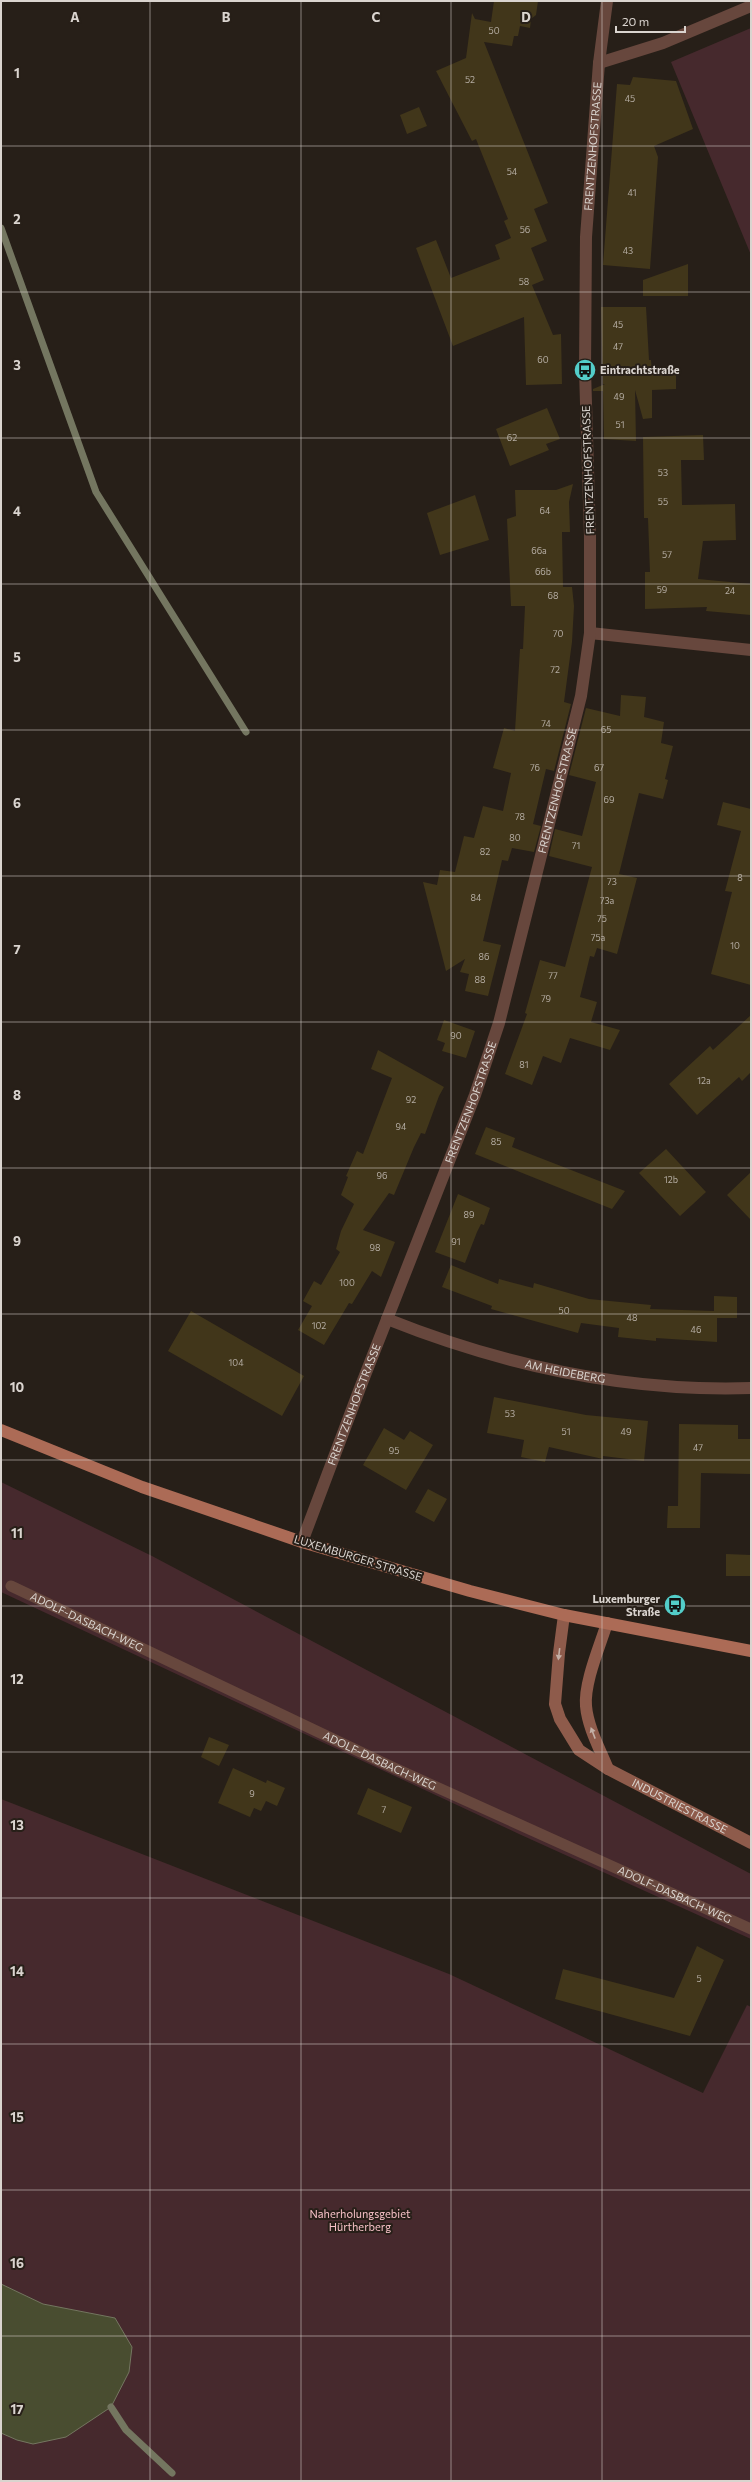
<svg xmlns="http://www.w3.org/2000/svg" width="752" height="2482" viewBox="0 0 752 2482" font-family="Commissioner,sans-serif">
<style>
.green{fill:#46292d}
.water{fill:#494d30;stroke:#747660}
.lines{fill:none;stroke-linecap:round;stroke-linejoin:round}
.stream{stroke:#747660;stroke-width:7}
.building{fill:#41361a}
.service{stroke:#67473d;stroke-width:11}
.minor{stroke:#67473d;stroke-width:12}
.tertiary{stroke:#67473d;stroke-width:12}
.secondary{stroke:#8e5b4b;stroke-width:12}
.primary{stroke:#ac6b56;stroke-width:12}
.oneway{fill:#c3b0a7}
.grid{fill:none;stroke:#dad4cf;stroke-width:1;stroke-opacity:0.55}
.labels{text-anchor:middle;stroke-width:4;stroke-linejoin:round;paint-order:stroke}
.number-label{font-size:9px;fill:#b4aca2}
.street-label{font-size:11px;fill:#dad4cf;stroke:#271f18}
.poi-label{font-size:11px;font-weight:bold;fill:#dad4cf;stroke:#271f18;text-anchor:start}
.park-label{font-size:11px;fill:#f7c2c7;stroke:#271f18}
.grid-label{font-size:13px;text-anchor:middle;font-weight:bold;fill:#dad4cf;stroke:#271f18;stroke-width:4;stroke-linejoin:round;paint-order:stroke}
</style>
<rect width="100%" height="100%" fill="#271f18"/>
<path class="green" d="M 751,28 L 751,255 L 671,62 Z
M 1,1482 L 152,1556 L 751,1874 L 751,1939 L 519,1834 L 1,1592 Z
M 1,1799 L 449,1974 L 703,2093 L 747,2005 L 751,2007 L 751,2481 L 1,2481 L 1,2433 L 17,2440 L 115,2318 L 43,2304 L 1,2284 Z"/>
<path class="water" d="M 1,2284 L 43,2304 L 115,2318 L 132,2347 L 129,2372 L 111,2407 L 66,2437 L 33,2444 L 17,2440 L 1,2433 Z"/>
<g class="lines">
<path class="stream" d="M 1,228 L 96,492 L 246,732
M 111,2407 L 126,2430 L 172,2473"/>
</g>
<path class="building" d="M 494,1 L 538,1 L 536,15 L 531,19 L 530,28 L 520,26 L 518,36 L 514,36 L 512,46 L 484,42 L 548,203 L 534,209 L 547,241 L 531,248 L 544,280 L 532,285 L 553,335 L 561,334 L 562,384 L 526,385 L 524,317 L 453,346 L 416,248 L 436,240 L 451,278 L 500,259 L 495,245 L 511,238 L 504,221 L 508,219 L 476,139 L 472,141 L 436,71 L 466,58 L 472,13 L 475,19 L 491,22 Z
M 633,77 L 676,81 L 693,129 L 654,146 L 658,157 L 650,269 L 603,265 L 617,84 L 630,85 Z
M 419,107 L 427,126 L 407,134 L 400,115 Z
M 688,264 L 688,296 L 643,296 L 643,280 Z
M 601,307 L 646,307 L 649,360 L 651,360 L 652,372 L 676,372 L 676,389 L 652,390 L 652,418 L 643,419 L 635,390 L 636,441 L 604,439 L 603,391 L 593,391 L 593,389 L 605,384 L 603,384 Z
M 547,408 L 560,439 L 546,444 L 549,450 L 510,466 L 496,429 Z
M 703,435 L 704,460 L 681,460 L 682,505 L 735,504 L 736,540 L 703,541 L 698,579 L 751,584 L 751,615 L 706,611 L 707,607 L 645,609 L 645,572 L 650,572 L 648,518 L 644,518 L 643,437 Z
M 573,484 L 569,502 L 570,532 L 562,532 L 563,587 L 572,587 L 574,606 L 572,642 L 564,702 L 571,704 L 554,771 L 546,769 L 533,824 L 541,826 L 534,852 L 512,848 L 508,861 L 502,860 L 483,941 L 501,945 L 488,996 L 465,991 L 469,974 L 460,972 L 465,959 L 446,971 L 423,882 L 437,885 L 440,870 L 455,872 L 464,836 L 474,838 L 483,806 L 503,811 L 511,773 L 493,768 L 504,728 L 515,731 L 520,649 L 523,649 L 525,606 L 511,606 L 507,519 L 516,516 L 515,490 L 556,490 Z
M 475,495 L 489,540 L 440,555 L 427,513 Z
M 621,695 L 646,697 L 644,717 L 664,722 L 661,743 L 673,746 L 665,779 L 668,780 L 663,799 L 639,793 L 619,874 L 637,878 L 617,954 L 597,948 L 594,957 L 590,956 L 580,997 L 597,1002 L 591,1022 L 620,1030 L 610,1050 L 570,1038 L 561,1063 L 543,1056 L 532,1085 L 505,1074 L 527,1014 L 525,1013 L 540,960 L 565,967 L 592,867 L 549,856 L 555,829 L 582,836 L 596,782 L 569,775 L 586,708 L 620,716 Z
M 723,802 L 751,809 L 751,985 L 711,974 L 732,892 L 725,891 L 741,831 L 717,825 Z
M 751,1015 L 751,1072 L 742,1081 L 739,1077 L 697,1115 L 669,1084 L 710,1046 L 713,1050 Z
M 444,1020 L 475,1031 L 466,1058 L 442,1051 L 445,1043 L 437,1040 Z
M 378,1050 L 444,1087 L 439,1096 L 423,1089 L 439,1096 L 425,1134 L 421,1133 L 414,1147 L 394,1195 L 389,1193 L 363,1230 L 395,1242 L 381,1277 L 372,1271 L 352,1304 L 349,1303 L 324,1345 L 298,1330 L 312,1306 L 303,1301 L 314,1281 L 321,1285 L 340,1252 L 336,1249 L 341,1231 L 354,1204 L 341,1195 L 348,1177 L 346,1176 L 357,1151 L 363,1154 L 392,1078 L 371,1069 Z
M 486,1127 L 515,1138 L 512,1147 L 625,1191 L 612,1209 L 475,1154 Z
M 666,1149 L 706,1192 L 680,1216 L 639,1173 Z
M 751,1172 L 751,1220 L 727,1195 Z
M 458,1194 L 490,1208 L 484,1225 L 481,1224 L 477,1232 L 465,1263 L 435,1252 Z
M 451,1265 L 498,1284 L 499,1279 L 533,1288 L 534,1283 L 589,1299 L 651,1305 L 650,1309 L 714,1311 L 714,1296 L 737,1297 L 737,1318 L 717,1318 L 717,1342 L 656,1338 L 656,1341 L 618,1337 L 619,1328 L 581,1323 L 578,1333 L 491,1309 L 492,1306 L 442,1287 Z
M 191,1311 L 304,1376 L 282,1416 L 168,1351 Z
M 494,1397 L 586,1415 L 648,1421 L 644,1461 L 603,1456 L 603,1459 L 549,1447 L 545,1462 L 521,1457 L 524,1440 L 487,1433 Z
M 679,1424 L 738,1425 L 738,1439 L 751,1439 L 751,1474 L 701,1473 L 700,1528 L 667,1528 L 668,1506 L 678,1506 Z
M 384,1428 L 404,1440 L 410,1431 L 433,1445 L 406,1490 L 363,1465 Z
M 428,1489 L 447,1499 L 434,1522 L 415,1512 Z
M 726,1554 L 751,1555 L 751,1576 L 726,1576 Z
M 209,1737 L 229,1745 L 219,1766 L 201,1757 Z
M 233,1768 L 266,1783 L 267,1780 L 285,1788 L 277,1806 L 266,1801 L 261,1811 L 254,1808 L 250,1817 L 218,1803 Z
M 368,1788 L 412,1807 L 401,1833 L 357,1814 Z
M 697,1946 L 724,1960 L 690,2036 L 555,1999 L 563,1969 L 674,1998 Z"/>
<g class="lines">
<path class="service" id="s1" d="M 11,1586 L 392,1767 L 751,1929"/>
<g class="minor">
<path d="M 599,63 L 663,43 L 751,6"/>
<path d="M 590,633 L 751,650"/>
<path id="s2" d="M 387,1319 C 502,1365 627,1392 751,1388"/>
</g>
<path class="tertiary" id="s3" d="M 302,1542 L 360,1388 L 475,1095 L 499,1023 L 581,696 L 590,633 L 590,536 L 585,370 L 586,237 L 599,63 L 607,1"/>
<g class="secondary">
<path id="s4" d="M 564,1615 L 559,1653 L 555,1704 L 560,1719 L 579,1750 L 608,1769 L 751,1843"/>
<path d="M 607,1623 C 600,1646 584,1682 586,1706 C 588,1728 600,1749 608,1769"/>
</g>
<path class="primary" d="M 1,1430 L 142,1487 L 302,1542 L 470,1591 L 564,1615 L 751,1651"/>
</g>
<defs><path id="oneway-solid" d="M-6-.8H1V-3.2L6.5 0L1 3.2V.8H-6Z"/></defs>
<g class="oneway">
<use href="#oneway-solid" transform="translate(559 1654) rotate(97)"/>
<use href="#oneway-solid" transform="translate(593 1733) rotate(-111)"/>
</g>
<path class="grid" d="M 150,1 L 150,2481M 301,1 L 301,2481M 451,1 L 451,2481M 602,1 L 602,2481M 1,146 L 751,146M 1,292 L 751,292M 1,438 L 751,438M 1,584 L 751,584M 1,730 L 751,730M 1,876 L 751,876M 1,1022 L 751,1022M 1,1168 L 751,1168M 1,1314 L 751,1314M 1,1460 L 751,1460M 1,1606 L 751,1606M 1,1752 L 751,1752M 1,1898 L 751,1898M 1,2044 L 751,2044M 1,2190 L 751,2190M 1,2336 L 751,2336"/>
<defs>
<g id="bus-disc" transform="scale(1.15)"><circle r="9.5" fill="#53cdc9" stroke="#271f18"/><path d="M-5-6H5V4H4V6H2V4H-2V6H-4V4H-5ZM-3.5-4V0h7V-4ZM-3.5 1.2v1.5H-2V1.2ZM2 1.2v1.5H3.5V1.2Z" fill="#111"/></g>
</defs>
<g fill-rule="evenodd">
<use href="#bus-disc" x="585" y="370"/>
<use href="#bus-disc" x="675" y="1605"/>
</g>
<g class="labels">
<g class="number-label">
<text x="494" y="34">50</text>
<text x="470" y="83">52</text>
<text x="630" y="102">45</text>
<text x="512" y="175">54</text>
<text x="632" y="196">41</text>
<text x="525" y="233">56</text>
<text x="628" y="254">43</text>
<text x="524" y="285">58</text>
<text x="618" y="328">45</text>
<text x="618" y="350">47</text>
<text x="543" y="363">60</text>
<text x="619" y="400">49</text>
<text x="620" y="428">51</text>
<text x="512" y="441">62</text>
<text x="663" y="476">53</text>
<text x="663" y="505">55</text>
<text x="545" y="514">64</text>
<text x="539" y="554">66a</text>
<text x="667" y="558">57</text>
<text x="543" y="575">66b</text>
<text x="662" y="593">59</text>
<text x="730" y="594">24</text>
<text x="553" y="599">68</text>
<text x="558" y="637">70</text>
<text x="555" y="673">72</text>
<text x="546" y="727">74</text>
<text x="606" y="733">65</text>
<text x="535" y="771">76</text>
<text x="599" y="771">67</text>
<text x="609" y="803">69</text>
<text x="520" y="820">78</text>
<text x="515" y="841">80</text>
<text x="576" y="849">71</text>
<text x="485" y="855">82</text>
<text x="740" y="881">8</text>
<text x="612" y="885">73</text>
<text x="476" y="901">84</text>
<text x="607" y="904">73a</text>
<text x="602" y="922">75</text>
<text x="598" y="941">75a</text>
<text x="735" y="949">10</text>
<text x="484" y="960">86</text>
<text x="553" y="979">77</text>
<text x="480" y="983">88</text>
<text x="546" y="1002">79</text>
<text x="456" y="1039">90</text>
<text x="524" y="1068">81</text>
<text x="704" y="1084">12a</text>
<text x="411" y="1103">92</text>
<text x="401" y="1130">94</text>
<text x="496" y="1145">85</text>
<text x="382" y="1179">96</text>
<text x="671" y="1183">12b</text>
<text x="469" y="1218">89</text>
<text x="456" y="1245">91</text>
<text x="375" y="1251">98</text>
<text x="347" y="1286">100</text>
<text x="564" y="1314">50</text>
<text x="632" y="1321">48</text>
<text x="319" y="1329">102</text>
<text x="696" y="1333">46</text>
<text x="236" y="1366">104</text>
<text x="510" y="1417">53</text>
<text x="566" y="1435">51</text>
<text x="626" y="1435">49</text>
<text x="698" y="1451">47</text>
<text x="394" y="1454">95</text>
<text x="252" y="1797">9</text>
<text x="384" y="1813">7</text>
<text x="699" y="1982">5</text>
</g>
<g class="street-label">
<text dy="4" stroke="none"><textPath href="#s3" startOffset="1443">FRENTZENHOFSTRASSE</textPath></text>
<text transform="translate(588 470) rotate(-92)" y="4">FRENTZENHOFSTRASSE</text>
<text dy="4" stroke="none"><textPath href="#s3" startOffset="795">FRENTZENHOFSTRASSE</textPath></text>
<text dy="4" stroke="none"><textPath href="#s3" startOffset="471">FRENTZENHOFSTRASSE</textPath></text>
<text dy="4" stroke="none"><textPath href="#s2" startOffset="186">AM HEIDEBERG</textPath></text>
<text dy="4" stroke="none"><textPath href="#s3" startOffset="147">FRENTZENHOFSTRASSE</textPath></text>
<text transform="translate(358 1558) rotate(17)" y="4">LUXEMBURGER STRASSE</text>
<text dy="4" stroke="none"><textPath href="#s1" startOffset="84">ADOLF-DASBACH-WEG</textPath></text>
<text dy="4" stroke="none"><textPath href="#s1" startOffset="408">ADOLF-DASBACH-WEG</textPath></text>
<text dy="4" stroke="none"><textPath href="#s4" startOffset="257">INDUSTRIESTRASSE</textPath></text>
<text dy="4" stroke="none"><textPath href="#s1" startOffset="732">ADOLF-DASBACH-WEG</textPath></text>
</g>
<g class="poi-label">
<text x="600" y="374">Eintrachtstraße</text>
<text x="660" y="1603" text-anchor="end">Luxemburger<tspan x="660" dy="13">Straße</tspan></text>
</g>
<g class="park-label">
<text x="360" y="2218">Naherholungsgebiet<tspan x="360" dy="13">Hürtherberg</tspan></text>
</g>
</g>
<g class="grid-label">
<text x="75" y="22">A</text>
<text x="226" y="22">B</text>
<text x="376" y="22">C</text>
<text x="526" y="22">D</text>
<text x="17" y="78">1</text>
<text x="17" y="224">2</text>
<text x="17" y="370">3</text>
<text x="17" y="516">4</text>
<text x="17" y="662">5</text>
<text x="17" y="808">6</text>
<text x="17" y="954">7</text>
<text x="17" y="1100">8</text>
<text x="17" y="1246">9</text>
<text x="17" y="1392">10</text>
<text x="17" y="1538">11</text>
<text x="17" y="1684">12</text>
<text x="17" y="1830">13</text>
<text x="17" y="1976">14</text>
<text x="17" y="2122">15</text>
<text x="17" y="2268">16</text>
<text x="17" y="2414">17</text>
</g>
<rect width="752" height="2482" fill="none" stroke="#dad4cf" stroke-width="4"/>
<path d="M616 26v6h69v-6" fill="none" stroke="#dad4cf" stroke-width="2"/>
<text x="622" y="26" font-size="12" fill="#dad4cf" stroke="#271f18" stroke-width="3" paint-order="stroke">20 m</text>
</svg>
